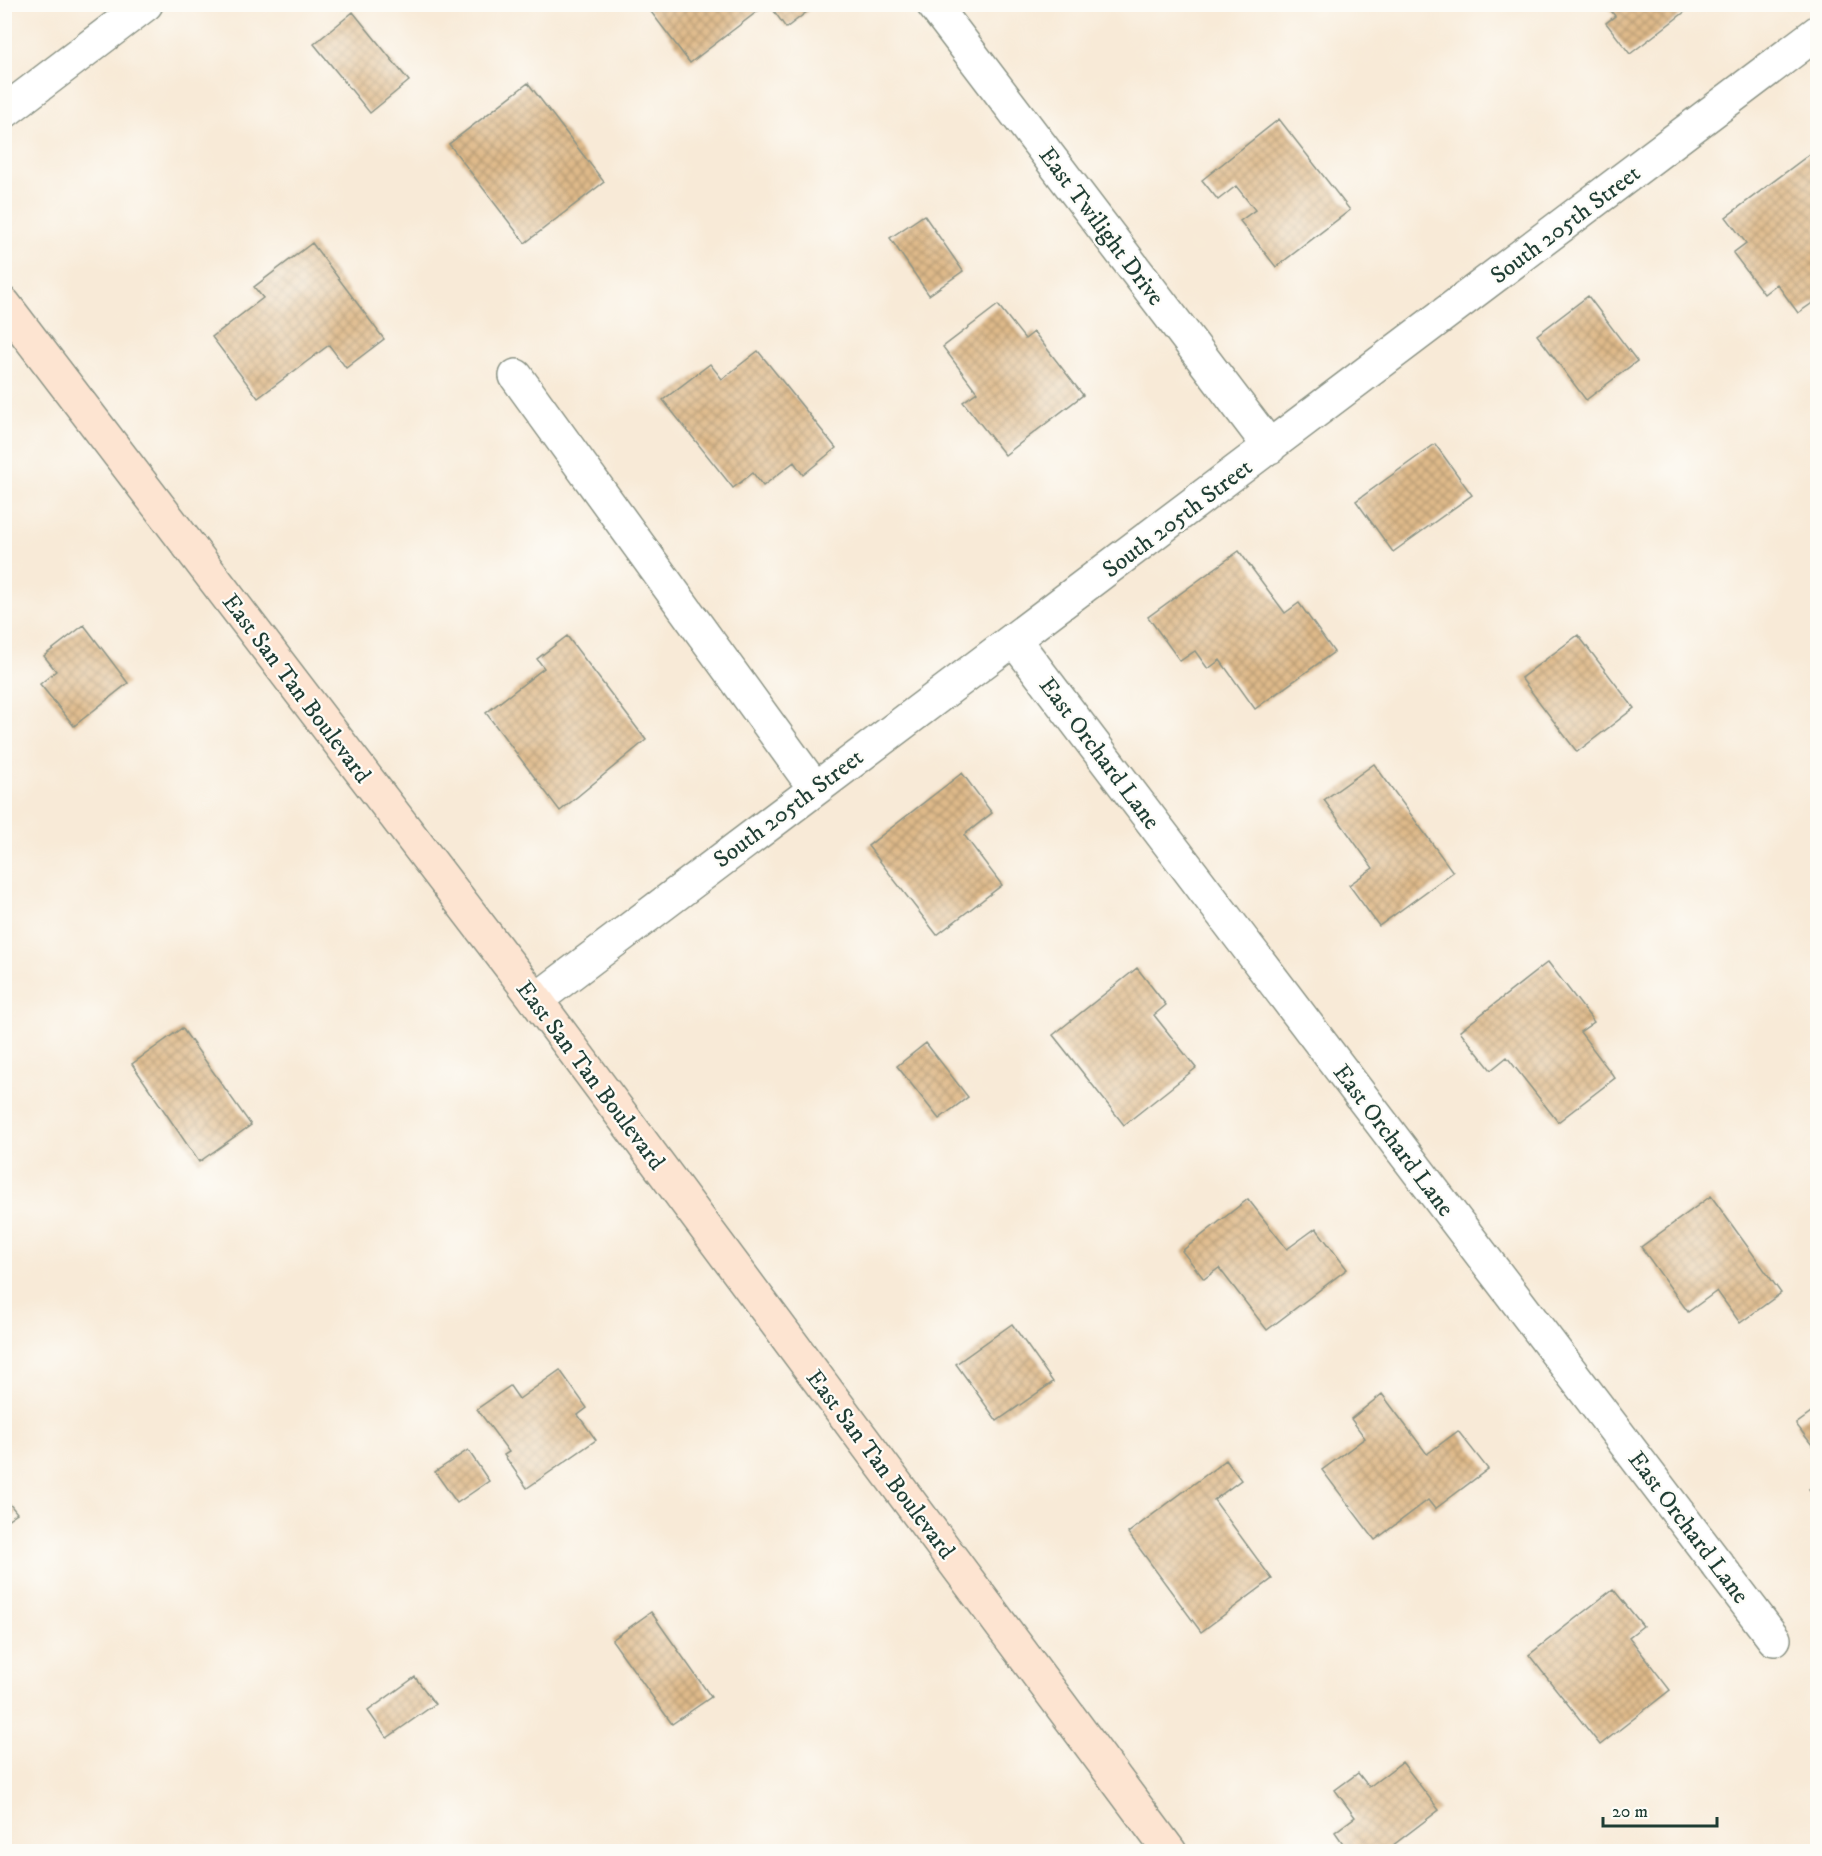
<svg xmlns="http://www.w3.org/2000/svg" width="1822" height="1856" viewBox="0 0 1822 1856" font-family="'IM FELL DW Pica',serif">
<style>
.building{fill:url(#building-cross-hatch)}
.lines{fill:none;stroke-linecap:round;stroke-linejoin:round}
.street-casing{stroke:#8c9486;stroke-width:36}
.secondary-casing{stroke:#8c9486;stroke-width:36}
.street{stroke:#fff;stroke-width:33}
.secondary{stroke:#fde4d1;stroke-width:33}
.labels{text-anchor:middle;stroke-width:4.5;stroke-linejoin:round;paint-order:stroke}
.street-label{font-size:24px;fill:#1f3d34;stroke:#fdfcf7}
</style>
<defs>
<pattern id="building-cross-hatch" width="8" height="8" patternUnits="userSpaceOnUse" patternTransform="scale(1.5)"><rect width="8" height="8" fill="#dfba8a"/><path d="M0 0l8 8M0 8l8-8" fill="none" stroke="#b49872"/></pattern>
</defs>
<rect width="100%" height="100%" fill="#fdfcf7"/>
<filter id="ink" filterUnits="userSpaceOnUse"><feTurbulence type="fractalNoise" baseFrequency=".0167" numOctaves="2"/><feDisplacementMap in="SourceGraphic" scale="12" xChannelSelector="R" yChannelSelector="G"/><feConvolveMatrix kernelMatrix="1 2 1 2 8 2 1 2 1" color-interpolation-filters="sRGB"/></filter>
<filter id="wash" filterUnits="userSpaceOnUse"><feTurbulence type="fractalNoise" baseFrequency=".008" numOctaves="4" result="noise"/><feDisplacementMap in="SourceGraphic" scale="24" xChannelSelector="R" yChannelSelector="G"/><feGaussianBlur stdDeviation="1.35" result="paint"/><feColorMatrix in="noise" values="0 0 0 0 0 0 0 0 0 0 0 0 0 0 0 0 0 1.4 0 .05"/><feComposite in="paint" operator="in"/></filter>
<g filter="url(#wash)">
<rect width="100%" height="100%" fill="#f8ead7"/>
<g id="blocks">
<path class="building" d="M 645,4 L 767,4 L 690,63 Z
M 769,4 L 817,4 L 786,28 Z
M 1606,4 L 1695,4 L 1630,54 L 1606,23 L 1615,16 Z
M 353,12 L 409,81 L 370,113 L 314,44 Z
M 528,83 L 604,182 L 525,243 L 449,144 Z
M 1279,119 L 1350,210 L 1276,267 L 1240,221 L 1255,210 L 1236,186 L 1218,200 L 1202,180 Z
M 1818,148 L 1818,299 L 1798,313 L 1777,284 L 1764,294 L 1733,253 L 1746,243 L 1726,217 Z
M 924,215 L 963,271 L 929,295 L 890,238 Z
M 312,243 L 384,339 L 346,368 L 329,345 L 258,398 L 212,337 L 263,298 L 254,287 Z
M 1588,296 L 1637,361 L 1586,400 L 1537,335 Z
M 998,305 L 1025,339 L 1034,332 L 1083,395 L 1005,455 L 963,402 L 977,392 L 943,347 Z
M 758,351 L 836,448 L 803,475 L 794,462 L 763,486 L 753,473 L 733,488 L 663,400 L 710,364 L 722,379 Z
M 1435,444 L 1472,495 L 1393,552 L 1356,501 Z
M 1239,551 L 1285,613 L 1299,603 L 1334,652 L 1255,709 L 1220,660 L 1208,669 L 1195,651 L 1180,661 L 1148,617 Z
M 84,625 L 128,683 L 74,726 L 40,684 L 56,671 L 44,656 Z
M 1578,635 L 1634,708 L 1577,752 L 1521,678 Z
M 567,636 L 646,740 L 560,811 L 486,713 L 544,668 L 537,659 Z
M 1374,764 L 1453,872 L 1379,926 L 1349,885 L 1373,868 L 1324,800 Z
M 962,773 L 992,813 L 964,835 L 1002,885 L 937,935 L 868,846 Z
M 1548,962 L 1594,1022 L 1580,1032 L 1615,1078 L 1558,1122 L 1507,1057 L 1491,1070 L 1460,1031 Z
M 1137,968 L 1166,1005 L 1154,1015 L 1196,1068 L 1124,1125 L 1053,1035 Z
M 182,1028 L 251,1125 L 199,1162 L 132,1064 Z
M 926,1043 L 968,1097 L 939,1119 L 897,1066 Z
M 1711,1196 L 1781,1293 L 1740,1323 L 1717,1291 L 1688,1312 L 1641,1247 Z
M 1248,1199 L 1287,1249 L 1316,1228 L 1347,1269 L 1267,1330 L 1219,1268 L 1204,1279 L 1182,1251 Z
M 1012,1324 L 1053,1382 L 997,1421 L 956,1364 Z
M 560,1370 L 587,1408 L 578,1415 L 596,1440 L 527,1488 L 504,1455 L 509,1452 L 477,1409 L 510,1386 L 519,1399 Z
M 1382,1394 L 1427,1454 L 1458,1431 L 1488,1469 L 1435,1509 L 1428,1500 L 1375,1540 L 1322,1470 L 1365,1438 L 1351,1419 Z
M 1818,1408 L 1818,1453 L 1796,1424 Z
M 468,1450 L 489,1481 L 457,1503 L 435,1472 Z
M 1226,1460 L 1241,1480 L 1214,1500 L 1272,1579 L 1201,1632 L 1128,1533 Z
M 1818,1483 L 1818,1501 L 1809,1489 Z
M 4,1497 L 17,1513 L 4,1522 Z
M 1613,1589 L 1643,1626 L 1629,1637 L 1670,1690 L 1600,1745 L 1529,1655 Z
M 651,1612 L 711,1697 L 672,1724 L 612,1640 Z
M 415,1677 L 435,1704 L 387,1738 L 368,1711 Z
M 1402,1762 L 1439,1810 L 1384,1852 L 1349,1852 L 1335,1832 L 1355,1817 L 1335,1790 L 1358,1773 L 1369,1787 Z"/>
</g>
</g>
<g filter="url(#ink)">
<use href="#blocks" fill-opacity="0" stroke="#8c9486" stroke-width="1.5"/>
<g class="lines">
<g class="street-casing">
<path id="street" d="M 933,4 L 1270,447
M 4,112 L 146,4
M 516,376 L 814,787
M 1015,641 L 1774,1639
M 536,1000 L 1818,32"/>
</g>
<g class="secondary-casing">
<path id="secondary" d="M 4,304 L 536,1000 L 1170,1852"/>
</g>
<use href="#street" class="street"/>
<use href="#secondary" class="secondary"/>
</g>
</g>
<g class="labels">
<g class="street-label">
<text transform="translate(1565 224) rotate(-37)" y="8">South 205th Street</text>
<text transform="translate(1102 226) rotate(53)" y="8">East Twilight Drive</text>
<text transform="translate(1177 518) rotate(-37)" y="8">South 205th Street</text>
<text transform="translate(297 688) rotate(53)" y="8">East San Tan Boulevard</text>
<text transform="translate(1100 753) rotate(53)" y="8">East Orchard Lane</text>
<text transform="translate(788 808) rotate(-37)" y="8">South 205th Street</text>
<text transform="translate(591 1075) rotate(53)" y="8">East San Tan Boulevard</text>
<text transform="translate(1394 1140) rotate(53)" y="8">East Orchard Lane</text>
<text transform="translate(881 1464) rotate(53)" y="8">East San Tan Boulevard</text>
<text transform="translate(1689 1527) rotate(53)" y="8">East Orchard Lane</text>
</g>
</g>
<rect width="1822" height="1856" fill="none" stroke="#fdfcf7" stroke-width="24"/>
<path d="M1603 1817v9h114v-9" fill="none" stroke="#1f3d34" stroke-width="3"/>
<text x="1612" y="1817" font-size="18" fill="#1f3d34" stroke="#fdfcf7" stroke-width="4.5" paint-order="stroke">20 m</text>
</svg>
